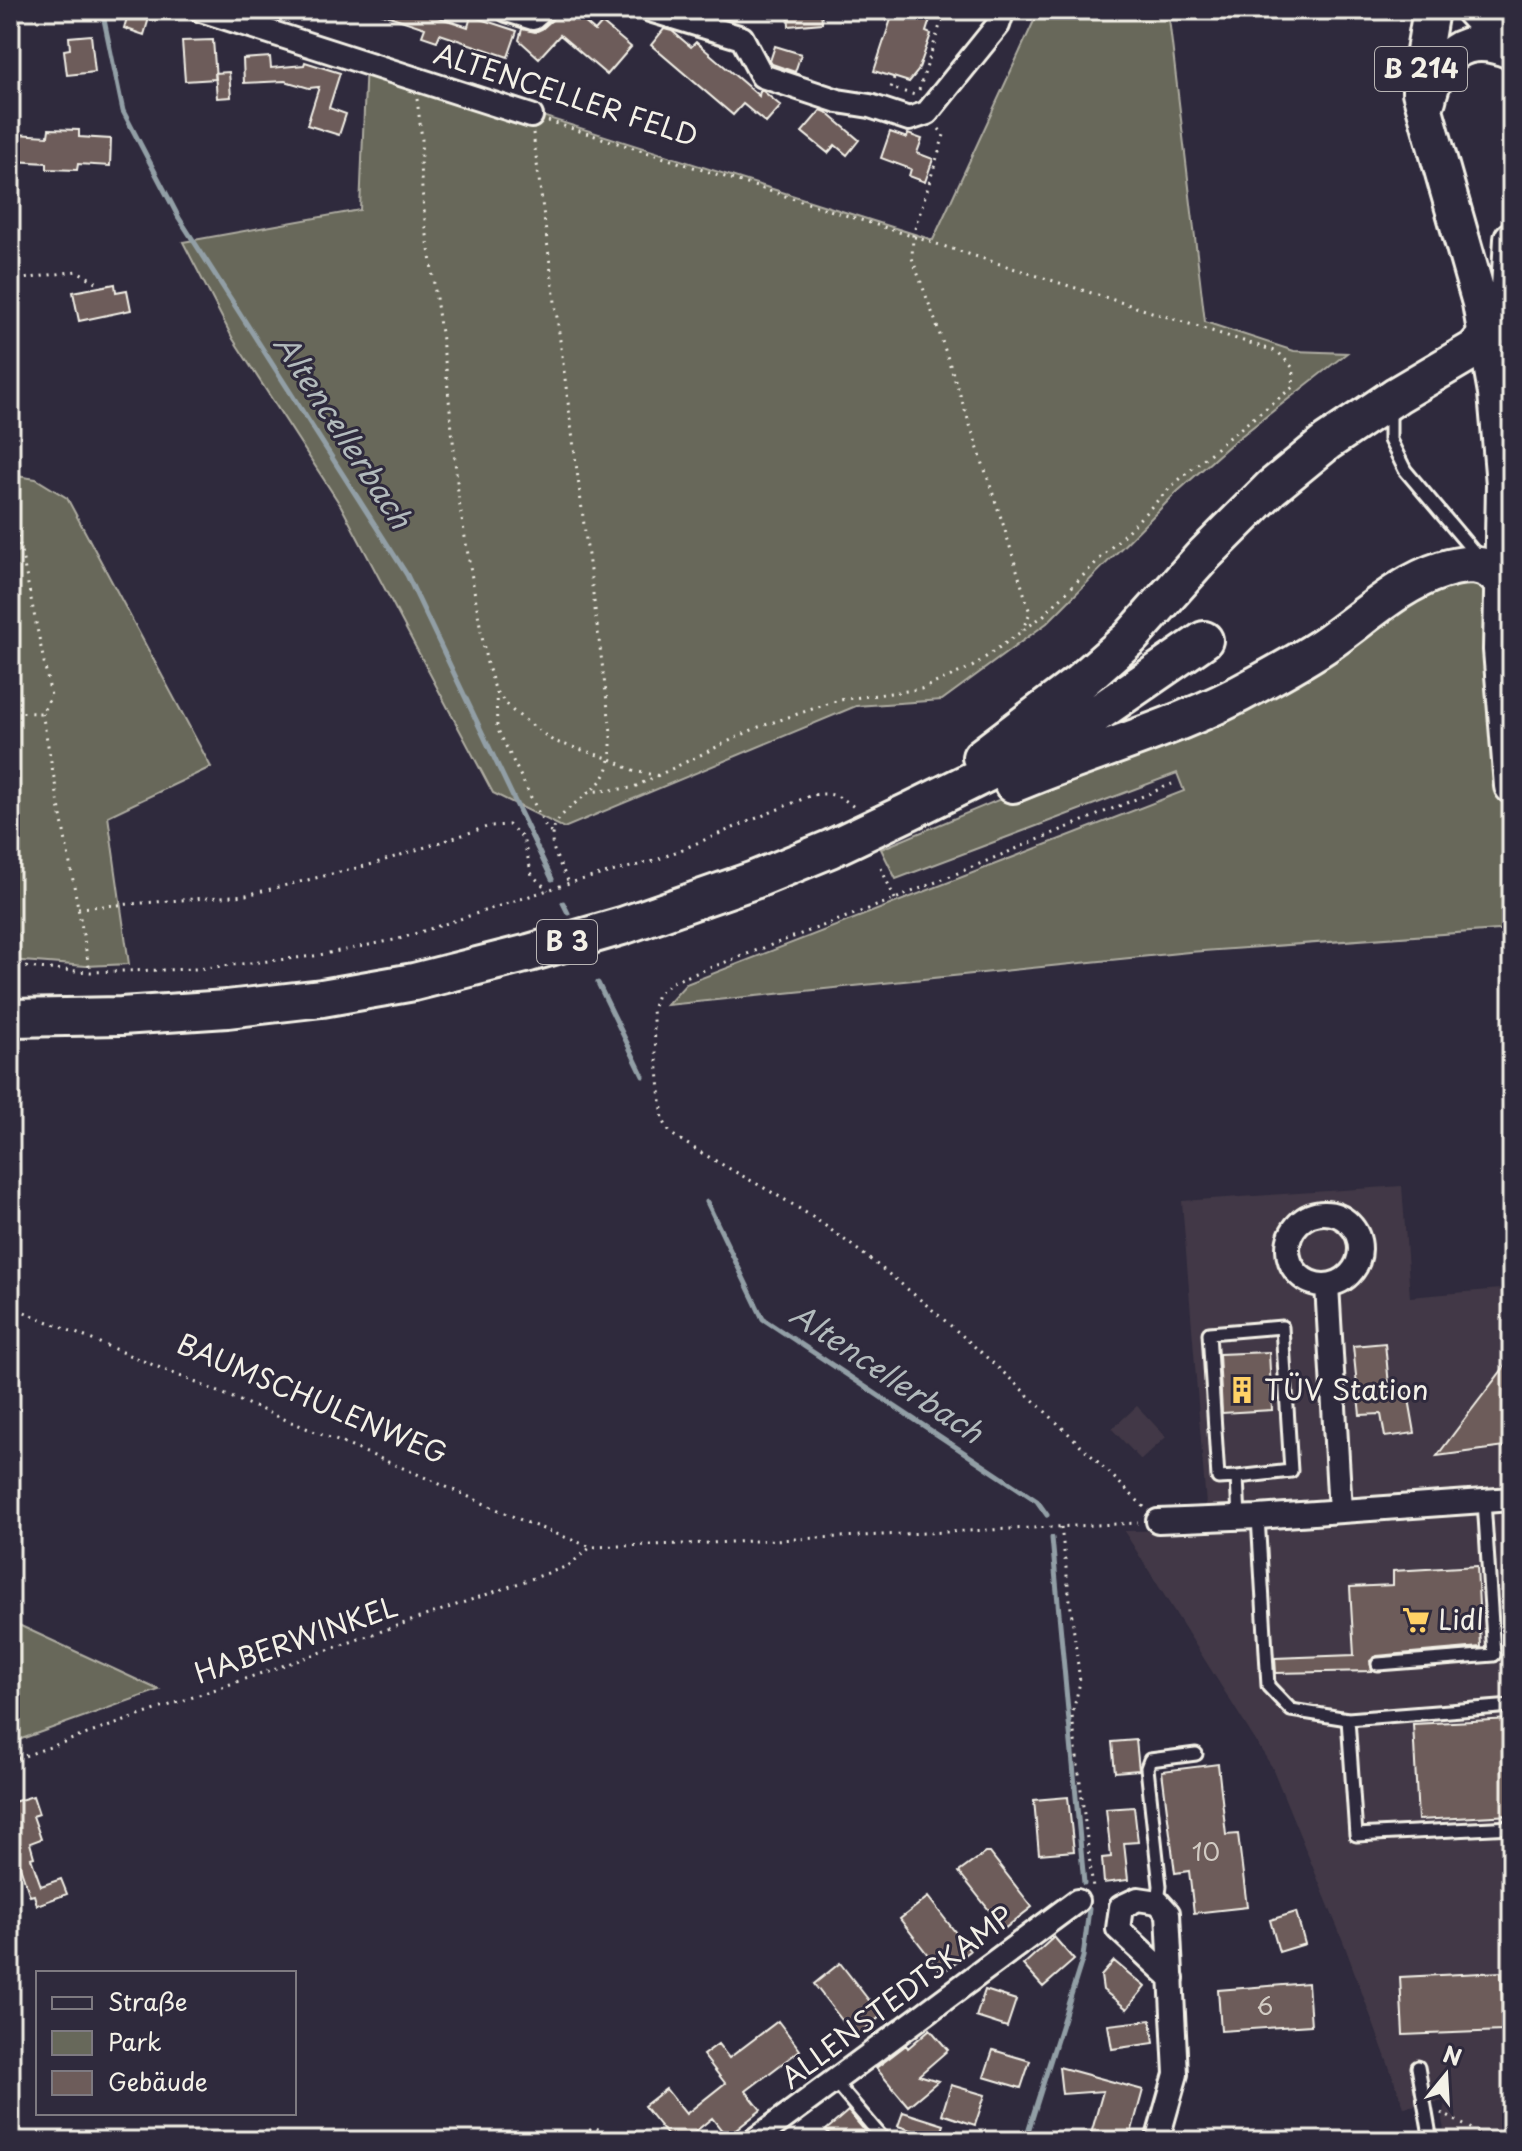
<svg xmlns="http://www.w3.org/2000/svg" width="1522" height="2151" viewBox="0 0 1522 2151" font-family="'Playpen Sans',sans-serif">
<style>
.built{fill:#423946}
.green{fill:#67685a;stroke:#aeaca1;stroke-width:2}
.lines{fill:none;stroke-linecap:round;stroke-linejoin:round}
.stream{stroke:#929fa6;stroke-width:5}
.building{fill:#6d5c5a;stroke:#f4f1e8;stroke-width:2}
.service-casing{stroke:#f4f1e8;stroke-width:17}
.minor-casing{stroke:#f4f1e8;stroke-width:28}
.primary-casing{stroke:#f4f1e8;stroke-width:40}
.trunk-casing{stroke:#f4f1e8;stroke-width:42}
.path{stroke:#f4f1e8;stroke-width:3;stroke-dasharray:2 6;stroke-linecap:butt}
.service{stroke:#2f2a3d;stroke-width:11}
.minor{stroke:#2f2a3d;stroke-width:22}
.primary{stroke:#2f2a3d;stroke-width:34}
.trunk{stroke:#2f2a3d;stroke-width:36}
.labels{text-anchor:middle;stroke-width:6;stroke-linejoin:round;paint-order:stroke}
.number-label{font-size:24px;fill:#d2ccc4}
.shield{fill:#2f2a3d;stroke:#b9b5b5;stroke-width:2}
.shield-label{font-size:26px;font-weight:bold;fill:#f4f1e8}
.street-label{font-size:28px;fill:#f4f1e8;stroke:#2f2a3d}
.poi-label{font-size:28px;fill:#f4f1e8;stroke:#2f2a3d;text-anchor:start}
.water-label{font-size:30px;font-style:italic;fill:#b2babc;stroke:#2f2a3d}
</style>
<rect width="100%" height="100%" fill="#2f2a3d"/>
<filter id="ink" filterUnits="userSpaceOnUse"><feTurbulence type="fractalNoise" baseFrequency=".0125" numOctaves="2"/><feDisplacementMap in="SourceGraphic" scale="16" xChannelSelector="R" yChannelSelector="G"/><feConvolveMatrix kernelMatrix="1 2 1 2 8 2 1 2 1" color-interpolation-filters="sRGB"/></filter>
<g filter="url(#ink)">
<path class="built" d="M 1402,1186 L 1410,1297 L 1512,1288 L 1512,2141 L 1446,2141 L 1442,2119 L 1445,2101 L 1404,2107 L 1343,1941 L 1272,1767 L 1124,1531 L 1208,1530 L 1182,1201 Z
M 1137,1406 L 1166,1437 L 1141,1460 L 1112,1429 Z"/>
<path class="green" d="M 1039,10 L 1168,10 L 1205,322 L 1294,351 L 1347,353 L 1231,444 L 1177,492 L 1047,623 L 942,700 L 856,706 L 564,828 L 493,793 L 341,506 L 233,339 L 183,242 L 360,210 L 366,60 L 933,240 Z
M 10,475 L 36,479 L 67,498 L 211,767 L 108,816 L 129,964 L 86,966 L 10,960 Z
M 1480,580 L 1487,595 L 1504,781 L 1512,813 L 1512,929 L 1189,952 L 667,1005 L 686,984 L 1184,791 L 1177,773 L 896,879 L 881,849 L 1063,773 L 1417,587 Z
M 10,1621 L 159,1690 L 10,1743 Z"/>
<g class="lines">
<path class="stream" d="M 102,10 L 123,111 L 179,218 L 407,575 L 552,879
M 563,903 L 568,913
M 598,983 L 643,1076
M 707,1202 L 763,1319 L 1037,1501 L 1047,1515
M 1052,1538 L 1084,1883
M 1025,2141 L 1083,1957 L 1089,1909"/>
</g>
<path class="building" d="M 380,10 L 430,10 L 429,14 L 468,27 L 471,16 L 517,31 L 508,57 L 440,34 L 437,41 L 422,36 L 425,28 L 380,13 Z
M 556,10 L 570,10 L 595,31 L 602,23 L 631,47 L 607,75 L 560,35 L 539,58 L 519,40 L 522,29 L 535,32 L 542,29 L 552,20 Z
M 788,10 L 821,10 L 822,23 L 789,26 Z
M 894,10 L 933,10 L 926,32 L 931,34 L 918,71 L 909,82 L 874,71 Z
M 129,11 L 149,18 L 144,35 L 124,28 Z
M 664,29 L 672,31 L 691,47 L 696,42 L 759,96 L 760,90 L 763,91 L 781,106 L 766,123 L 743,104 L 733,115 L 651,45 Z
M 91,35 L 95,72 L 67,75 L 64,50 L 70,49 L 69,37 Z
M 213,40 L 216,79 L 185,81 L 182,41 Z
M 775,46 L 801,54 L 795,72 L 772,64 L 770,61 Z
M 270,57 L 271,68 L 304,65 L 305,62 L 340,73 L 329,108 L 346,114 L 339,135 L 307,125 L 319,87 L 309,88 L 285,81 L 244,83 L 243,59 Z
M 229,72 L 231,97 L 217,98 L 215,73 Z
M 821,110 L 826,112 L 859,140 L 847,155 L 835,145 L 828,153 L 802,132 Z
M 49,129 L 79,130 L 79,137 L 111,139 L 110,166 L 78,164 L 77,170 L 47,169 L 47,163 L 13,161 L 15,134 L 48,136 Z
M 890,132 L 907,138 L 908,134 L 922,139 L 917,153 L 933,159 L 925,182 L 909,176 L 911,169 L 881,158 Z
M 115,284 L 116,292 L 127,290 L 131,310 L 79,321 L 73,292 Z
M 1385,1343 L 1390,1396 L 1408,1393 L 1415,1433 L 1385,1437 L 1381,1414 L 1360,1415 L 1353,1346 Z
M 1269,1352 L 1272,1410 L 1222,1413 L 1219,1354 Z
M 1512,1357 L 1512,1446 L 1437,1456 L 1470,1412 Z
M 1477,1566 L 1481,1647 L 1377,1656 L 1370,1661 L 1372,1671 L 1276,1673 L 1275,1658 L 1354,1655 L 1350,1587 L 1393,1585 L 1393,1571 Z
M 1512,1719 L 1512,1815 L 1418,1820 L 1413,1724 Z
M 1136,1740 L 1139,1770 L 1115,1772 L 1112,1742 Z
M 1218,1764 L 1226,1835 L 1238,1834 L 1247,1907 L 1194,1913 L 1189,1871 L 1175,1873 L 1162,1771 Z
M 33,1796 L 39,1814 L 33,1816 L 41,1839 L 30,1843 L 34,1857 L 31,1858 L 41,1886 L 61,1879 L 67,1894 L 37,1905 L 34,1895 L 30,1896 L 10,1837 L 10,1803 Z
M 1068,1797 L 1074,1851 L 1039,1854 L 1034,1800 Z
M 1134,1807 L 1138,1842 L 1124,1843 L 1128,1880 L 1104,1883 L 1102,1858 L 1111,1857 L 1106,1809 Z
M 985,1853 L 990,1853 L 1032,1907 L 1004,1929 L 959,1872 Z
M 928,1897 L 970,1951 L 942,1973 L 900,1919 Z
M 1296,1912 L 1305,1944 L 1279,1952 L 1270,1920 Z
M 1054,1937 L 1074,1960 L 1043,1987 L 1023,1965 Z
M 1114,1961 L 1145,1987 L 1127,2009 L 1103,1990 L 1101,1976 Z
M 840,1963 L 881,2016 L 855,2037 L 814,1984 Z
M 1501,1972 L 1503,2031 L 1403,2035 L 1400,1977 Z
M 1308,1983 L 1311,2025 L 1221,2031 L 1218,1990 Z
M 985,1990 L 1016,2000 L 1007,2027 L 976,2017 Z
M 1151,2020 L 1154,2043 L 1112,2049 L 1108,2025 Z
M 778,2021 L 800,2050 L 746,2091 L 761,2110 L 727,2137 L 712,2118 L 684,2141 L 672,2141 L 644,2106 L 666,2089 L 686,2114 L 725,2083 L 703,2055 L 718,2044 L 729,2058 Z
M 930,2029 L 948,2050 L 919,2075 L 938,2081 L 908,2106 L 876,2068 L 906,2045 L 908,2048 Z
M 993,2050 L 1030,2061 L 1021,2088 L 984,2077 Z
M 1059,2067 L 1143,2090 L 1129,2141 L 1089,2141 L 1103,2091 L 1062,2094 Z
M 951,2085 L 985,2095 L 975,2125 L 942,2114 Z
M 848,2111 L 870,2137 L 865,2141 L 835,2141 L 826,2130 Z
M 903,2112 L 944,2125 L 939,2139 L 898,2126 Z"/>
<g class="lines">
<g class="service-casing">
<path id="service" d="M 1392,410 L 1390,415 L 1390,440 L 1405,470 L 1479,558
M 1237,1477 L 1218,1478 L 1209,1333 L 1282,1327 L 1291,1471 L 1237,1477 L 1239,1518
M 1258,1517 L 1268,1686 L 1291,1710 L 1348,1719 L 1512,1706
M 1378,1664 L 1494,1655 L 1484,1501
M 1348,1719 L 1356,1835 L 1512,1827
M 1158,1902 L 1160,1886 L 1147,1768 L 1150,1760 L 1196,1754
M 1418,2067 L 1431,2141
M 834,2081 L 885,2141"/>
</g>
<g class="minor-casing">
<path id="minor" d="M 201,10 L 531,116
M 507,10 L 533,18 L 542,10
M 650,10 L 742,38 L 762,76 L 838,101 L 870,106 L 909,119 L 927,113 L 998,25 L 1003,10
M1288 1249a36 36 0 1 1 72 0a36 36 0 1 1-72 0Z
M 1327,1285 L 1340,1511
M 1158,1521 L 1258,1517 L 1512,1499
M 753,2141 L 1077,1901
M 1157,2141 L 1176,2074 L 1168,1913 L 1158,1902 L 1138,1899 L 1121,1907 L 1118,1929 L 1172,1979"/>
</g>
<g class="primary-casing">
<path id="primary" d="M 1431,10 L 1420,74 L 1420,92 L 1480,303 L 1496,393 L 1504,484 L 1501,650 L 1512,786
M 1473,10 L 1512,52
M 1428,100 C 1438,55 1464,31 1511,51
M 1512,239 L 1509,288 L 1512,326"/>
</g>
<g class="trunk-casing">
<path id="trunk" d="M 981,757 L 1080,682 L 1130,638 L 1203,556 L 1271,488 L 1327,442 L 1397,395 L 1475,349 L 1487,335
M 1013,784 C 1093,750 1180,728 1256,685 C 1280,672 1306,658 1329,642 C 1365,617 1400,583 1442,570 C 1464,563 1488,561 1501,582
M 10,1018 L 121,1016 L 227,1009 L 322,998 L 414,982 L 529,953 L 622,926 L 754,880 L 830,849 L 910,811 L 1022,756 L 1085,722 L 1204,640"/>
</g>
<path class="path" d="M 894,78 L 891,88 L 915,95
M 919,90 L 945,10
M 417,99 L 422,139 L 420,167 L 425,221 L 446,368 L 459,502 L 486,660 L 496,692 L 513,711 L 553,741 L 611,759 L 633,771 L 660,776
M 548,121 L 1278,352 L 1294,369 L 1293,387 L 1228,438 L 1173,485 L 1043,616 L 972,667 L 921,689 L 839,700 L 756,728 L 632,788 L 588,792
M 939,129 L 944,135 L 913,235 L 912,258 L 935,320 L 1004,527 L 1030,613 L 1022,630
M 533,133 L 611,732 C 611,747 612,761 605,775 C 594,795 554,810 552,836 C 551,852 563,869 569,883
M 10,281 L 77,271 L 98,283
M 10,497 L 51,696 L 42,713 L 10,712
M 496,692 L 497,728 L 546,828 L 552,834
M 42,713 L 90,972
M 881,868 L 895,899
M 78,908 L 246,895 L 373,864 L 490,826 L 509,825 L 523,838 L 532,875 L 548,890
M 10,966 L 90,972 L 196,969 L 314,956 L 399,939 L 569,883 L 654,861 L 812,795 C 831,792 840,795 855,808
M 10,1306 L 415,1473 L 530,1524 L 591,1547 L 711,1543 L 1138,1523
M 1144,1507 C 1045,1410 944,1312 831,1230 C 781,1193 722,1168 670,1133 L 663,1120 L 652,1010 L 657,994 L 672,982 L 895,899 L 1172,784
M 1061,1527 L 1080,1682 L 1072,1716 L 1093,1888
M 10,1761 L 568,1566 L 591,1547
M 1441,2113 L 1495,2141
M 559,2141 L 596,2128 L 615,2136 L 620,2141"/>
<use href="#service" class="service"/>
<use href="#minor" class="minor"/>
<use href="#primary" class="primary"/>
<use href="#trunk" class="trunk"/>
</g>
</g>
<defs>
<g id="building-bare" transform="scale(2.16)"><path d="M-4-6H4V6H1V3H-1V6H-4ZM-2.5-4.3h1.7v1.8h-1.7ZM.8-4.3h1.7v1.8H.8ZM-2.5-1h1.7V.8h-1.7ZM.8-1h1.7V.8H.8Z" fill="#ffd166" stroke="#2f2a3d" stroke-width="2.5" paint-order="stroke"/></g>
<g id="supermarket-bare" transform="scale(2.16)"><path d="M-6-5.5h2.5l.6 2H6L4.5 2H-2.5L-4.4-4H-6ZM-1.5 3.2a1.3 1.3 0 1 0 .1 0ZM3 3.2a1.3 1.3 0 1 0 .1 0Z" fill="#ffd166" stroke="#2f2a3d" stroke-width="2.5" paint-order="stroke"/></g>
</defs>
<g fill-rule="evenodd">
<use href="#building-bare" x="1242" y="1390"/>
<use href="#supermarket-bare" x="1416" y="1620"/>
</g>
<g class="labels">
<g class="number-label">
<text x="1206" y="1861">10</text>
<text x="1265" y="2015">6</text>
</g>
<g class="shield">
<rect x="1375" y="47" width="92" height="44" rx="6"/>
<rect x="537" y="920" width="60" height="44" rx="6"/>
</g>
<g class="shield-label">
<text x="1421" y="78">B 214</text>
<text x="567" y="951">B 3</text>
</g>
<g class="street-label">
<text transform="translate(566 95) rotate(18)" y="10">ALTENCELLER FELD</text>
<text transform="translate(312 1399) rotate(23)" y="10">BAUMSCHULENWEG</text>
<text transform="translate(296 1640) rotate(-19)" y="10">HABERWINKEL</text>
<text transform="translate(897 1997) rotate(-37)" y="10">ALLENSTEDTSKAMP</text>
</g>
<g class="poi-label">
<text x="1264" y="1400">TÜV Station</text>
<text x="1438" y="1630">Lidl</text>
</g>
<g class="water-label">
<text transform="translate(342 432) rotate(57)" y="10">Altencellerbach</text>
<text transform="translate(886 1374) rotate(34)" y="10">Altencellerbach</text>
</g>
</g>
<rect width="1522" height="2151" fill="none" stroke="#2f2a3d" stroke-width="40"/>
<rect x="20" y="20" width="1482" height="2111" fill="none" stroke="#f4f1e8" stroke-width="3" filter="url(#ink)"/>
<rect x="36" y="1971" width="260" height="144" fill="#2f2a3d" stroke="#7e7a81" stroke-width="2"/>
<rect x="52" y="1997" width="40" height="12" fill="#2f2a3d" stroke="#7e7a81" stroke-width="2"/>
<text x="108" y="2011" font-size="24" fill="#f4f1e8">Straße</text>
<rect x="52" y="2031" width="40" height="24" fill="#67685a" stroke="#7e7a81" stroke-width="2"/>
<text x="108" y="2051" font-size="24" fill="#f4f1e8">Park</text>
<rect x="52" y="2071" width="40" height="24" fill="#6d5c5a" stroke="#7e7a81" stroke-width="2"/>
<text x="108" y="2091" font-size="24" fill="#f4f1e8">Gebäude</text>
<g transform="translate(1446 2075) rotate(18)" stroke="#2f2a3d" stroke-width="6" paint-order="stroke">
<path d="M0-6L14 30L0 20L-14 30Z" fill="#f4f1e8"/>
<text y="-12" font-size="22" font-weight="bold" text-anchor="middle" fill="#f4f1e8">N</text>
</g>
</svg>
